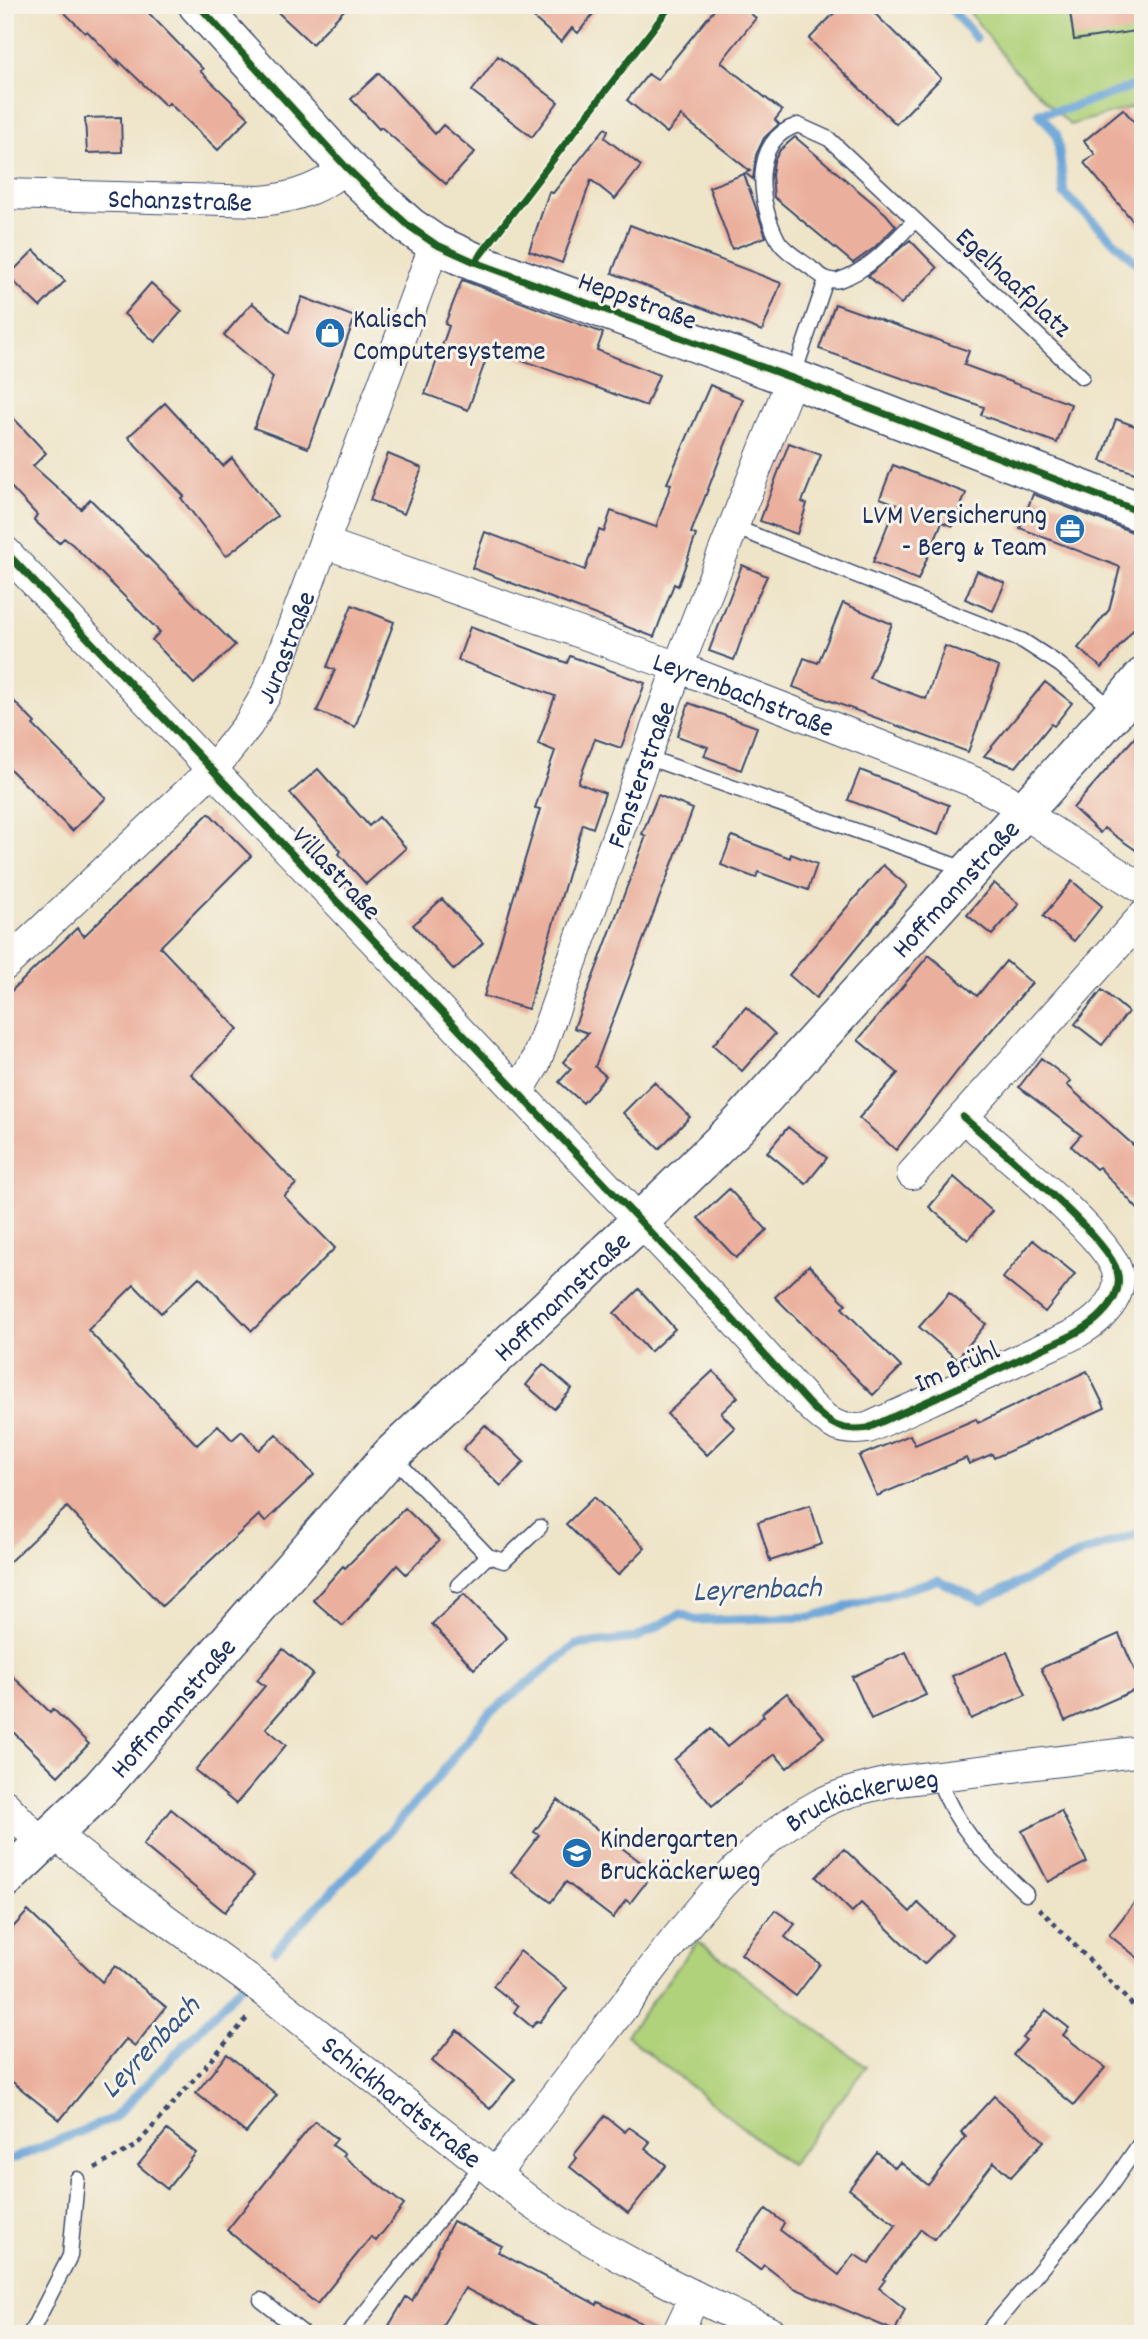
<svg xmlns="http://www.w3.org/2000/svg" width="1148" height="2339" viewBox="0 0 1148 2339" font-family="Dekko,sans-serif">
<style>
.green{fill:#b0d27a;stroke:#66806c;stroke-width:2}
.lines{fill:none;stroke-linecap:round;stroke-linejoin:round}
.stream{stroke:#67a3d7;stroke-width:9}
.building{fill:#ebb09d}
.lane-casing{stroke:#3b4a6e;stroke-width:17}
.street-casing{stroke:#3b4a6e;stroke-width:32}
.secondary-casing{stroke:#3b4a6e;stroke-width:41}
.path{stroke:#3b4a6e;stroke-width:4.5;stroke-dasharray:5 5;stroke-linecap:butt}
.lane{stroke:#fff;stroke-width:14}
.street{stroke:#fff;stroke-width:30}
.secondary{stroke:#fff;stroke-width:38}
.cycleway-casing{stroke:#f7f3e8;stroke-width:11}
.cycleway{stroke:#1b5e20;stroke-width:7}
.labels{text-anchor:middle;stroke-width:6;stroke-linejoin:round;paint-order:stroke}
.street-label{font-size:28px;fill:#1b2f5e;stroke:#f7f3e8}
.poi-label{font-size:28px;fill:#1b2f5e;stroke:#f7f3e8;text-anchor:start}
.water-label{font-size:30px;font-style:italic;fill:#365888;stroke:#f7f3e8}
</style>
<rect width="100%" height="100%" fill="#f7f3e8"/>
<filter id="ink" filterUnits="userSpaceOnUse"><feTurbulence type="fractalNoise" baseFrequency=".0143" numOctaves="2"/><feDisplacementMap in="SourceGraphic" scale="14" xChannelSelector="R" yChannelSelector="G"/><feConvolveMatrix kernelMatrix="1 2 1 2 8 2 1 2 1" color-interpolation-filters="sRGB"/></filter>
<filter id="wash" filterUnits="userSpaceOnUse"><feTurbulence type="fractalNoise" baseFrequency=".00686" numOctaves="4" result="noise"/><feDisplacementMap in="SourceGraphic" scale="28" xChannelSelector="R" yChannelSelector="G"/><feGaussianBlur stdDeviation="1.57" result="paint"/><feColorMatrix in="noise" values="0 0 0 0 0 0 0 0 0 0 0 0 0 0 0 0 0 1.4 0 .05"/><feComposite in="paint" operator="in"/></filter>
<g filter="url(#wash)">
<rect width="100%" height="100%" fill="#eee4c8"/>
<path class="green" d="M 964,5 L 1143,5 L 1143,104 L 1070,125 L 1013,68 Z
M 698,1941 L 866,2067 L 790,2165 L 626,2035 Z"/>
<g class="lines">
<path class="stream" d="M 948,5 L 976,38
M 1039,113 L 1057,135 L 1064,194 L 1143,269
M 1039,113 L 1066,109 L 1143,83
M 275,1950 L 379,1843 L 435,1781 L 486,1716 L 576,1645 L 636,1638 L 680,1614 L 697,1620 L 811,1617 L 938,1580 L 981,1601 L 1082,1553 L 1143,1532
M 5,2162 L 114,2118 L 242,1985"/>
</g>
<g id="blocks">
<path class="building" d="M 57,5 L 141,5 L 203,69 L 200,71 L 249,118 L 218,150 L 169,103 L 166,106 L 118,60 L 119,64 L 87,31 L 85,33 Z
M 270,5 L 349,5 L 312,44 Z
M 519,5 L 600,5 L 578,33 L 572,28 L 561,42 Z
M 718,5 L 740,5 L 756,18 L 721,62 L 782,111 L 775,120 L 779,124 L 764,138 L 756,155 L 753,179 L 745,173 L 750,171 L 681,116 L 667,133 L 627,100 L 648,74 L 657,80 Z
M 842,5 L 866,5 L 941,78 L 896,124 L 809,39 Z
M 1069,5 L 1143,5 L 1143,30 L 1074,40 Z
M 498,56 L 558,102 L 532,137 L 472,91 Z
M 379,73 L 435,134 L 443,125 L 475,152 L 446,184 L 381,127 L 379,129 L 351,99 Z
M 1123,109 L 1143,132 L 1143,233 L 1084,163 L 1095,154 L 1084,141 Z
M 121,117 L 122,152 L 87,153 L 85,118 Z
M 605,128 L 608,130 L 605,138 L 641,166 L 615,199 L 591,180 L 562,263 L 529,251 L 549,192 L 553,193 Z
M 795,137 L 886,214 L 896,226 L 874,248 L 853,263 L 774,197 L 772,175 L 774,161 L 780,150 Z
M 744,174 L 766,237 L 732,249 L 709,187 Z
M 630,225 L 781,283 L 762,331 L 612,273 Z
M 910,240 L 937,268 L 901,304 L 868,276 Z
M 34,250 L 65,281 L 40,307 L 8,276 Z
M 462,280 L 603,333 L 597,350 L 659,375 L 646,406 L 490,348 L 468,410 L 425,394 L 449,326 L 445,324 Z
M 151,283 L 182,311 L 155,342 L 124,314 Z
M 302,297 L 355,317 L 308,448 L 254,428 L 273,377 L 224,335 L 252,303 L 289,333 Z
M 835,304 L 969,351 L 964,365 L 1071,404 L 1057,443 L 981,415 L 984,407 L 819,349 Z
M 710,385 L 743,399 L 691,533 L 696,535 L 678,586 L 674,584 L 654,637 L 472,568 L 485,532 L 585,570 L 599,530 L 604,532 L 611,511 L 656,527 L 671,484 L 667,483 Z
M 165,403 L 223,466 L 232,458 L 277,516 L 226,556 L 181,498 L 184,496 L 128,437 Z
M 5,409 L 46,453 L 33,466 L 81,509 L 90,499 L 235,645 L 194,684 L 152,640 L 160,632 L 73,545 L 64,538 L 59,543 L 34,520 L 37,515 L 11,487 L 5,492 Z
M 1116,419 L 1143,429 L 1143,476 L 1101,461 Z
M 789,443 L 821,455 L 802,502 L 807,504 L 797,534 L 760,521 Z
M 388,454 L 422,468 L 404,514 L 370,500 Z
M 893,465 L 966,493 L 953,526 L 942,522 L 918,580 L 873,562 L 896,504 L 880,498 Z
M 1033,494 L 1135,533 L 1143,534 L 1143,618 L 1102,668 L 1078,648 L 1109,610 L 1120,567 L 1020,528 Z
M 742,565 L 767,576 L 755,602 L 734,660 L 709,651 Z
M 977,571 L 1005,583 L 993,611 L 965,599 Z
M 843,603 L 892,624 L 869,678 L 926,699 L 945,646 L 999,667 L 968,752 L 793,687 L 804,658 L 818,663 Z
M 352,605 L 394,622 L 355,727 L 317,711 L 335,670 L 327,667 Z
M 470,627 L 567,663 L 570,656 L 645,683 L 621,748 L 595,739 L 578,783 L 605,793 L 593,828 L 583,824 L 528,1009 L 484,996 L 540,809 L 535,808 L 555,751 L 538,744 L 555,696 L 458,660 Z
M 1045,682 L 1072,703 L 1054,726 L 1051,724 L 1016,767 L 984,756 Z
M 5,692 L 35,723 L 33,725 L 106,798 L 72,831 L 5,764 Z
M 689,703 L 757,727 L 741,770 L 704,756 L 708,747 L 677,736 Z
M 1143,728 L 1143,855 L 1104,828 L 1100,833 L 1073,808 Z
M 318,769 L 369,826 L 379,817 L 406,848 L 366,884 L 339,854 L 341,851 L 290,793 Z
M 860,770 L 949,805 L 938,835 L 848,800 Z
M 658,795 L 693,809 L 595,1067 L 606,1076 L 583,1103 L 559,1082 L 571,1069 L 563,1062 L 588,1033 L 574,1028 L 646,836 L 642,834 Z
M 209,813 L 251,856 L 160,947 L 238,1029 L 191,1074 L 296,1184 L 284,1196 L 335,1248 L 252,1331 L 199,1277 L 161,1313 L 134,1285 L 88,1330 L 197,1445 L 218,1425 L 232,1440 L 242,1431 L 259,1450 L 276,1434 L 314,1475 L 265,1522 L 259,1515 L 162,1606 L 67,1507 L 5,1566 L 5,997 L 77,928 L 84,936 Z
M 732,836 L 790,858 L 791,854 L 817,864 L 808,890 L 758,872 L 756,878 L 721,865 Z
M 883,865 L 907,886 L 816,998 L 789,975 Z
M 1072,881 L 1102,906 L 1074,941 L 1043,916 Z
M 994,883 L 1019,904 L 992,935 L 967,915 Z
M 442,899 L 483,943 L 454,970 L 413,925 Z
M 929,955 L 977,996 L 1006,961 L 1032,983 L 970,1055 L 896,1150 L 859,1118 L 898,1073 L 858,1040 Z
M 1102,990 L 1128,1012 L 1102,1045 L 1075,1024 Z
M 746,1007 L 775,1034 L 742,1071 L 713,1045 Z
M 1041,1058 L 1071,1081 L 1067,1085 L 1143,1154 L 1143,1215 L 1099,1167 L 1096,1169 L 1071,1146 L 1081,1135 L 1019,1087 Z
M 654,1082 L 690,1117 L 659,1149 L 623,1113 Z
M 788,1127 L 827,1158 L 806,1184 L 767,1152 Z
M 954,1177 L 992,1211 L 968,1240 L 929,1207 Z
M 729,1189 L 767,1230 L 736,1258 L 698,1218 Z
M 1033,1240 L 1075,1274 L 1045,1312 L 1003,1278 Z
M 809,1265 L 846,1304 L 842,1308 L 901,1367 L 873,1395 L 775,1297 Z
M 639,1289 L 675,1329 L 650,1352 L 614,1313 Z
M 949,1293 L 986,1324 L 957,1359 L 919,1327 Z
M 543,1364 L 572,1389 L 554,1409 L 526,1385 Z
M 713,1371 L 738,1397 L 721,1413 L 735,1428 L 707,1455 L 667,1414 Z
M 1087,1371 L 1105,1408 L 994,1458 L 992,1454 L 969,1464 L 966,1458 L 877,1496 L 859,1456 L 910,1435 L 915,1445 L 976,1419 L 978,1423 Z
M 485,1425 L 524,1462 L 501,1486 L 463,1449 Z
M 594,1497 L 645,1548 L 618,1575 L 566,1524 Z
M 810,1505 L 822,1544 L 770,1561 L 758,1522 Z
M 405,1508 L 439,1541 L 406,1574 L 397,1565 L 343,1626 L 313,1600 L 343,1566 L 345,1568 Z
M 464,1594 L 507,1638 L 474,1669 L 432,1624 Z
M 1119,1634 L 1142,1687 L 1065,1721 L 1041,1668 Z
M 283,1649 L 313,1674 L 266,1728 L 286,1745 L 236,1804 L 195,1770 L 265,1686 L 257,1680 Z
M 906,1652 L 926,1695 L 871,1719 L 852,1677 Z
M 1007,1652 L 1026,1695 L 971,1719 L 952,1676 Z
M 5,1669 L 50,1712 L 53,1709 L 89,1744 L 58,1776 L 5,1724 Z
M 787,1693 L 824,1737 L 787,1768 L 775,1754 L 712,1806 L 674,1760 L 711,1729 L 727,1747 L 764,1716 L 762,1713 Z
M 558,1800 L 654,1872 L 630,1903 L 626,1900 L 613,1918 L 566,1882 L 551,1902 L 511,1872 L 539,1835 L 534,1832 Z
M 171,1809 L 254,1876 L 225,1912 L 143,1845 Z
M 1061,1811 L 1087,1862 L 1048,1882 L 1022,1831 Z
M 844,1849 L 910,1912 L 918,1903 L 952,1935 L 924,1964 L 861,1903 L 852,1912 L 816,1877 Z
M 1143,1892 L 1143,1962 L 1109,1935 Z
M 775,1910 L 795,1924 L 785,1937 L 820,1964 L 796,1996 L 741,1954 Z
M 28,1911 L 102,1982 L 115,1966 L 166,2007 L 135,2046 L 126,2039 L 60,2120 L 5,2076 L 5,1936 Z
M 520,1951 L 567,1988 L 540,2022 L 537,2021 L 532,2027 L 514,2012 L 518,2006 L 493,1986 Z
M 1046,2010 L 1069,2028 L 1063,2035 L 1105,2068 L 1074,2105 L 1013,2055 L 1026,2040 L 1023,2038 Z
M 457,2030 L 515,2079 L 490,2109 L 432,2061 Z
M 227,2054 L 277,2095 L 246,2133 L 196,2093 Z
M 994,2096 L 1044,2141 L 1011,2177 L 994,2162 L 934,2239 L 921,2229 L 883,2279 L 885,2280 L 879,2288 L 905,2309 L 895,2331 L 794,2288 L 764,2265 L 760,2270 L 735,2251 L 766,2209 L 784,2223 L 780,2230 L 839,2275 L 854,2254 L 869,2264 L 896,2225 L 849,2189 L 877,2153 L 895,2168 L 900,2162 L 928,2185 L 966,2137 L 961,2132 Z
M 605,2116 L 625,2132 L 629,2127 L 650,2142 L 645,2148 L 666,2165 L 628,2213 L 570,2167 L 577,2158 L 574,2155 Z
M 315,2121 L 337,2139 L 332,2145 L 345,2154 L 343,2156 L 404,2205 L 376,2241 L 371,2237 L 317,2304 L 227,2230 Z
M 167,2130 L 196,2153 L 167,2189 L 138,2165 Z
M 453,2221 L 502,2246 L 498,2252 L 597,2305 L 598,2302 L 660,2332 L 660,2334 L 552,2334 L 465,2288 L 437,2334 L 384,2334 L 406,2297 L 412,2301 Z"/>
</g>
</g>
<g filter="url(#ink)">
<use href="#blocks" fill-opacity="0" stroke="#3b4a6e" stroke-width="2"/>
<g class="lines">
<g class="lane-casing">
<path id="lane" d="M 915,220 C 894,242 869,271 839,280 C 828,283 819,274 811,268 C 801,260 784,251 778,240 C 759,204 749,140 798,125 L 829,139 L 1082,377
M 793,377 L 826,280
M 734,527 L 1023,641 L 1060,665 L 1115,711
M 646,757 L 968,870
M 392,1456 L 488,1556 L 504,1561 L 540,1527
M 458,1585 L 488,1556
M 937,1776 C 957,1830 985,1855 1026,1894
M 261,2300 L 304,2334
M 30,2334 L 70,2256 L 77,2179
M 348,2334 L 482,2165
M 986,2334 L 1109,2188 L 1143,2139"/>
</g>
<g class="street-casing">
<g id="street">
<path id="s1" d="M 5,194 L 261,201 C 293,198 322,189 346,167"/>
<path id="s2" d="M 324,543 L 678,667 L 974,782 L 1007,799 L 1023,813 L 1143,889"/>
<path d="M 5,551 L 728,1314 L 810,1405 C 829,1424 840,1432 868,1428 C 923,1403 978,1379 1033,1353 C 1056,1342 1084,1333 1102,1314 C 1114,1302 1122,1288 1117,1271 C 1107,1235 996,1146 963,1117"/>
<path id="s3" d="M 5,965 L 213,769 L 248,725 L 265,696 L 278,666 L 435,244"/>
<path id="s4" d="M 518,1092 L 535,1064 L 678,667 L 792,378"/>
<path d="M 912,1174 L 1143,916"/>
<path d="M 5,1805 L 43,1845"/>
<path id="s5" d="M 54,1834 L 112,1880 L 268,1994 L 533,2204 C 609,2255 691,2295 774,2334"/>
<path id="s6" d="M 495,2174 C 539,2117 583,2059 627,2002 C 679,1934 742,1846 818,1805 C 840,1793 865,1788 889,1782 L 1143,1751"/>
<path d="M 677,2334 L 695,2296"/>
</g>
</g>
<g class="secondary-casing">
<g id="secondary">
<path d="M 198,5 L 346,167 L 378,198 L 409,226 L 435,244 L 475,262 L 792,378 L 1143,513"/>
<path id="s7" d="M 5,1879 L 101,1788 L 391,1455 L 639,1222 L 738,1126 L 1115,711 L 1143,677"/>
</g>
</g>
<path class="path" d="M 1039,1908 L 1143,2016
M 95,2168 L 136,2146 L 249,2016"/>
<use href="#lane" class="lane"/>
<use href="#street" class="street"/>
<use href="#secondary" class="secondary"/>
<g class="cycleway-casing">
<path id="cycleway" d="M 198,5 L 346,167 L 378,198 L 409,226 L 435,244 L 475,262 L 792,378 L 1143,513
M 475,262 L 671,5
M 5,551 L 728,1314 L 810,1405 C 829,1424 840,1432 868,1428 C 923,1403 978,1379 1033,1353 C 1056,1342 1084,1333 1102,1314 C 1114,1302 1122,1288 1117,1271 C 1107,1235 996,1146 963,1117"/>
</g>
<use href="#cycleway" class="cycleway"/>
</g>
</g>
<defs>
<g id="shop-disc" transform="scale(1.575)"><circle r="9.5" fill="#1f6fb2" stroke="#f7f3e8"/><path d="M-5-2.5h2.3a2.7 3.5 0 0 1 5.4 0H5L5.5 6h-11ZM-1.5-2.5h3a1.5 2.3 0 0 0-3 0Z" fill="#fff"/></g>
<g id="office-disc" transform="scale(1.575)"><circle r="9.5" fill="#1f6fb2" stroke="#f7f3e8"/><path d="M-6-3h4V-5.5h4V-3h4V5H-6ZM-1-4.5V-3h2v-1.5ZM-6 0V1H6V0Z" fill="#fff"/></g>
<g id="school-disc" transform="scale(1.575)"><circle r="9.5" fill="#1f6fb2" stroke="#f7f3e8"/><path d="M0-5L7-2L0 1L-7-2ZM-4 1L0 2.5L4 1V4Q0 6-4 4Z" fill="#fff"/></g>
</defs>
<g fill-rule="evenodd">
<use href="#shop-disc" x="330" y="333"/>
<use href="#office-disc" x="1070" y="529"/>
<use href="#school-disc" x="577" y="1853"/>
</g>
<g class="labels">
<g class="street-label">
<text dy="10" stroke="none"><textPath href="#s1" startOffset="175">Schanzstraße</textPath></text>
<text transform="translate(1015 281) rotate(43)" y="10">Egelhaafplatz</text>
<text transform="translate(638 299) rotate(20)" y="10">Heppstraße</text>
<text dy="10" stroke="none"><textPath href="#s3" startOffset="429">Jurastraße</textPath></text>
<text dy="10" stroke="none"><textPath href="#s2" startOffset="446">Leyrenbachstraße</textPath></text>
<text dy="10" stroke="none"><textPath href="#s4" startOffset="341">Fensterstraße</textPath></text>
<text transform="translate(338 872) rotate(47)" y="10">Villastraße</text>
<text dy="10" stroke="none"><textPath href="#s7" startOffset="1374">Hoffmannstraße</textPath></text>
<text dy="10" stroke="none"><textPath href="#s7" startOffset="807">Hoffmannstraße</textPath></text>
<text transform="translate(956 1365) rotate(-24)" y="10">Im Brühl</text>
<text dy="10" stroke="none"><textPath href="#s7" startOffset="240">Hoffmannstraße</textPath></text>
<text dy="10" stroke="none"><textPath href="#s6" startOffset="537">Bruckäckerweg</textPath></text>
<text dy="10" stroke="none"><textPath href="#s5" startOffset="439">Schickhardtstraße</textPath></text>
</g>
<g class="poi-label">
<text x="353" y="327">Kalisch<tspan x="353" dy="32">Computersysteme</tspan></text>
<text x="1047" y="523" text-anchor="end">LVM Versicherung<tspan x="1047" dy="32">- Berg &amp; Team</tspan></text>
<text x="600" y="1847">Kindergarten<tspan x="600" dy="32">Bruckäckerweg</tspan></text>
</g>
<g class="water-label">
<text transform="translate(757 1588) rotate(-2)" y="10">Leyrenbach</text>
<text transform="translate(149 2046) rotate(-46)" y="10">Leyrenbach</text>
</g>
</g>
<rect width="1148" height="2339" fill="none" stroke="#f7f3e8" stroke-width="28"/>
</svg>
